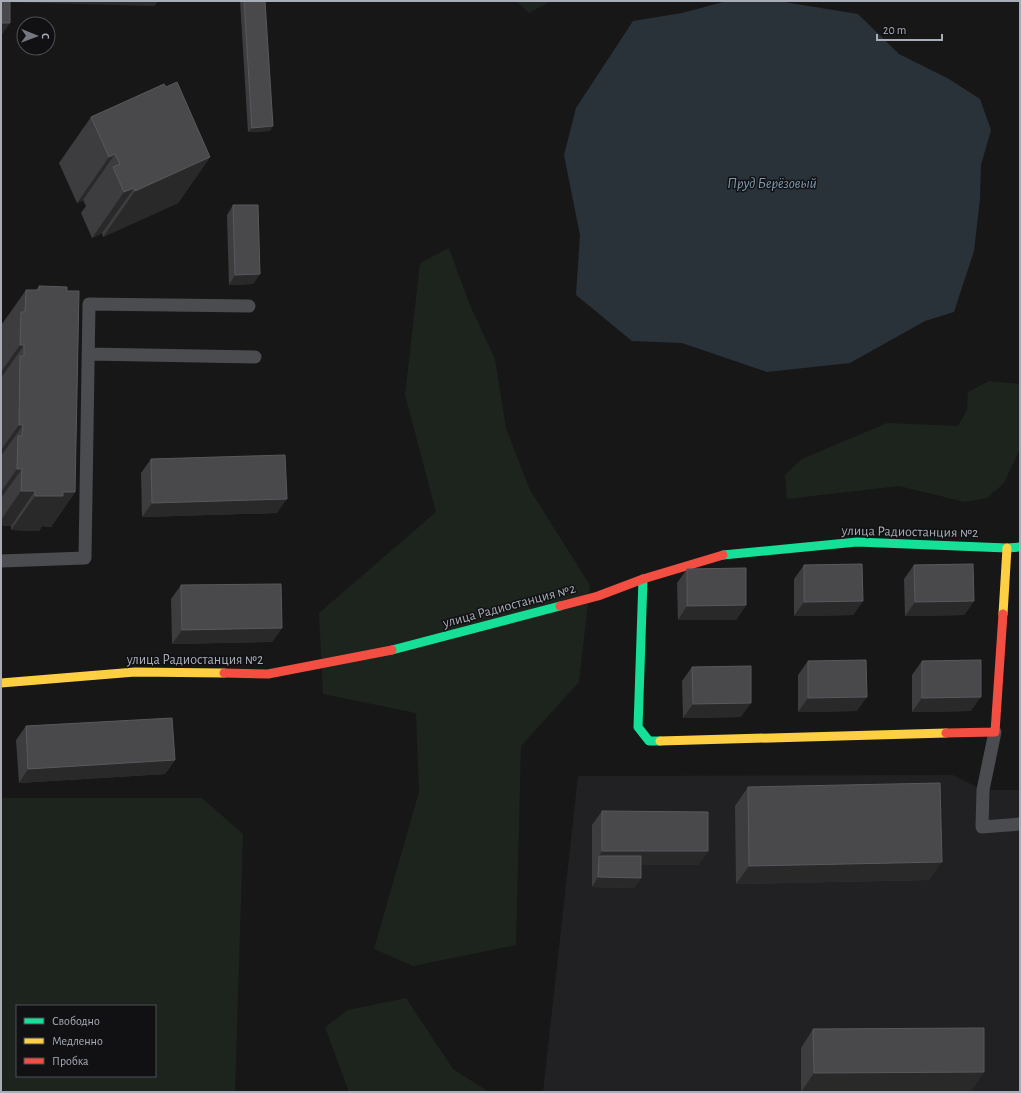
<svg xmlns="http://www.w3.org/2000/svg" width="1021" height="1093" viewBox="0 0 1021 1093" font-family="'Alegreya Sans',sans-serif">
<style>
.built{fill:#212123}
.green{fill:#1d241e;fill-rule:evenodd}
.water{fill:#2a3239}
.lines{fill:none;stroke-linecap:round;stroke-linejoin:round}
.lane{stroke:#4b4c50;stroke-width:13}
.fast{stroke:#16e098;stroke-width:9}
.slow{stroke:#ffcf43;stroke-width:9}
.jam{stroke:#f24e42;stroke-width:9}
.wall{fill:#3d3d3f}
.shaded-wall{fill:#29292a}
.building{fill:#49494c;stroke:#58595d}
.labels{text-anchor:middle;stroke-width:3;stroke-linejoin:round;paint-order:stroke}
.street-label{font-size:14px;fill:#a8adb8;stroke:#111113}
.water-label{font-size:15px;font-style:italic;fill:#7f9bb3;stroke:#111113}
</style>
<rect width="100%" height="100%" fill="#171717"/>
<path class="built" d="M 1020,761 L 1020,1092 L 543,1092 L 578,776 L 953,775 L 983,790 L 1019,790 Z"/>
<path class="green" d="M 516,1 L 551,1 L 529,13 Z
M 449,248 L 469,303 L 495,359 L 506,428 L 530,490 L 590,585 L 579,682 L 521,746 L 516,945 L 413,966 L 374,949 L 419,792 L 416,713 L 323,694 L 319,613 L 436,512 L 405,395 L 420,263 Z
M 989,381 L 1020,384 L 1020,449 L 1004,483 L 987,498 L 965,502 L 899,486 L 787,499 L 785,475 L 802,459 L 887,423 L 958,426 L 967,410 L 968,392 Z
M 1,798 L 202,798 L 243,834 L 235,1092 L 1,1092 ZM 17,1006 L 155,1006 L 155,1076 L 17,1076 Z
M 406,998 L 453,1069 L 489,1092 L 349,1092 L 325,1027 L 348,1010 Z"/>
<path class="water" d="M 727,1 L 784,2 L 858,14 L 899,54 L 949,79 L 980,99 L 991,130 L 981,165 L 980,199 L 974,251 L 954,312 L 925,321 L 850,363 L 767,372 L 682,343 L 632,341 L 576,295 L 580,235 L 564,155 L 576,108 L 633,21 L 682,13 Z"/>
<g class="lines">
<path class="lane" d="M 88,354 L 255,357
M 1,561 L 85,558 L 89,304 L 249,306
M 995,732 L 983,790 L 982,827 L 1020,824"/>
<path class="fast" d="M 723,555 L 857,542 L 1007,548 L 1020,547
M 643,579 L 638,727 L 649,741 L 660,741
M 392,650 L 560,606"/>
<path class="slow" d="M 1003,614 L 1007,548
M 1,683 L 135,672 L 224,673
M 660,741 L 946,733"/>
<path class="jam" d="M 560,606 L 598,596 L 643,579 L 723,555
M 224,673 L 268,674 L 392,650
M 946,733 L 995,732 L 1003,614"/>
</g>
<path class="wall" d="M 240,1 L 265,1 L 270,131 L 248,132 Z
M 166,87 L 210,157 L 178,203 L 103,237 L 102,233 L 92,238 L 81,213 L 86,206 L 83,200 L 77,203 L 59,163 L 91,117 Z
M 233,205 L 260,274 L 253,284 L 229,285 L 227,215 Z
M 39,286 L 75,492 L 51,527 L 42,526 L 39,531 L 11,530 L 11,526 L 1,526 L 2,324 L 26,290 L 36,290 Z
M 151,459 L 277,513 L 142,517 L 141,473 Z
M 804,565 L 863,601 L 853,615 L 794,616 L 794,579 Z
M 914,565 L 974,601 L 964,615 L 905,616 L 904,579 Z
M 687,569 L 746,605 L 736,620 L 678,620 L 677,583 Z
M 181,585 L 282,628 L 272,642 L 172,644 L 171,599 Z
M 808,661 L 857,711 L 798,712 L 798,675 Z
M 922,661 L 971,711 L 912,712 L 912,675 Z
M 692,667 L 741,717 L 683,718 L 682,681 Z
M 26,726 L 175,760 L 165,774 L 19,783 L 16,740 Z
M 748,787 L 929,880 L 736,884 L 735,806 Z
M 602,811 L 708,851 L 698,865 L 641,865 L 641,878 L 634,888 L 592,887 L 592,825 Z
M 813,1029 L 984,1072 L 971,1091 L 801,1092 L 801,1048 Z"/>
<path class="shaded-wall" d="M 1,1 L 158,1 L 155,6 L 1,2 Z
M 1,23 L 10,23 L 1,36 Z
M 273,126 L 270,131 L 248,132 L 252,128 Z
M 115,154 L 83,200 L 77,203 L 109,157 Z
M 210,157 L 178,203 L 103,237 L 135,191 Z
M 134,188 L 102,233 L 92,238 L 124,192 Z
M 260,274 L 253,284 L 229,285 L 235,275 Z
M 20,345 L 24,345 L 1,378 L 1,372 Z
M 19,425 L 23,425 L 1,456 L 1,450 Z
M 17,469 L 22,469 L 1,498 L 1,492 Z
M 21,491 L 35,491 L 11,526 L 1,526 L 1,520 Z
M 63,492 L 75,492 L 51,527 L 42,526 L 39,531 L 11,530 L 35,496 Z
M 287,499 L 277,513 L 142,517 L 152,503 Z
M 863,601 L 853,615 L 794,616 L 804,602 Z
M 974,601 L 964,615 L 905,616 L 915,602 Z
M 746,605 L 736,620 L 678,620 L 687,606 Z
M 282,628 L 272,642 L 172,644 L 182,630 Z
M 867,697 L 857,711 L 798,712 L 808,698 Z
M 981,697 L 971,711 L 912,712 L 922,698 Z
M 751,703 L 741,717 L 683,718 L 693,704 Z
M 175,760 L 165,774 L 19,783 L 28,769 Z
M 602,851 L 708,851 L 698,865 L 598,865 L 599,856 Z
M 942,862 L 929,880 L 736,884 L 749,866 Z
M 598,877 L 641,878 L 634,888 L 592,887 Z
M 984,1072 L 971,1091 L 801,1092 L 814,1073 Z"/>
<path class="building" d="M 1,1 L 10,1 L 10,23 L 1,23 Z
M 244,1 L 265,1 L 273,126 L 252,128 Z
M 177,82 L 210,157 L 135,191 L 134,188 L 124,192 L 113,167 L 120,164 L 115,154 L 109,157 L 91,117 L 164,84 L 166,87 Z
M 233,205 L 258,205 L 260,274 L 235,275 Z
M 39,286 L 67,287 L 67,291 L 79,291 L 75,492 L 63,492 L 63,496 L 35,496 L 35,491 L 21,491 L 22,469 L 17,469 L 18,436 L 22,436 L 23,425 L 19,425 L 20,356 L 24,356 L 24,345 L 20,345 L 21,312 L 25,312 L 26,290 L 39,290 Z
M 285,455 L 287,499 L 152,503 L 151,459 Z
M 862,564 L 863,601 L 804,602 L 804,565 Z
M 973,564 L 974,601 L 915,602 L 914,565 Z
M 746,568 L 746,605 L 687,606 L 687,569 Z
M 281,584 L 282,628 L 182,630 L 181,585 Z
M 866,660 L 867,697 L 808,698 L 808,661 Z
M 981,660 L 981,697 L 922,698 L 922,661 Z
M 751,666 L 751,703 L 693,704 L 692,667 Z
M 172,718 L 175,760 L 28,769 L 26,726 Z
M 940,783 L 942,862 L 749,866 L 748,787 Z
M 602,811 L 708,812 L 708,851 L 602,851 Z
M 599,856 L 641,856 L 641,878 L 598,877 Z
M 984,1028 L 984,1072 L 814,1073 L 813,1029 Z"/>
<g class="labels">
<g class="street-label">
<text transform="translate(910 531) rotate(1)" y="5">улица Радиостанция №2</text>
<text transform="translate(509 605) rotate(-15)" y="5">улица Радиостанция №2</text>
<text x="195" y="664">улица Радиостанция №2</text>
</g>
<g class="water-label">
<text x="772" y="188">Пруд Берёзовый</text>
</g>
</g>
<rect width="1021" height="1093" fill="none" stroke="#a8adb8" stroke-width="4"/>
<rect x="16" y="1005" width="140" height="72" fill="#111113" stroke="#4d4f55"/>
<rect x="24" y="1018" width="20" height="6" fill="#16e098" stroke="#4d4f55"/>
<text x="52" y="1025" font-size="12" fill="#a8adb8">Свободно</text>
<rect x="24" y="1038" width="20" height="6" fill="#ffcf43" stroke="#4d4f55"/>
<text x="52" y="1045" font-size="12" fill="#a8adb8">Медленно</text>
<rect x="24" y="1058" width="20" height="6" fill="#f24e42" stroke="#4d4f55"/>
<text x="52" y="1065" font-size="12" fill="#a8adb8">Пробка</text>
<g transform="translate(36 36) rotate(91)"><circle r="19" fill="#111113" stroke="#4d4f55"/>
<path d="M0-3L7 15L0 10L-7 15Z" fill="#757880"/>
<text y="-6" font-size="11" font-weight="bold" text-anchor="middle" fill="#a8adb8">С</text>
</g>
<path d="M877 34v6h65v-6" fill="none" stroke="#a8adb8" stroke-width="2"/>
<text x="883" y="34" font-size="12" fill="#a8adb8" stroke="#111113" stroke-width="3" paint-order="stroke">20 m</text>
</svg>
